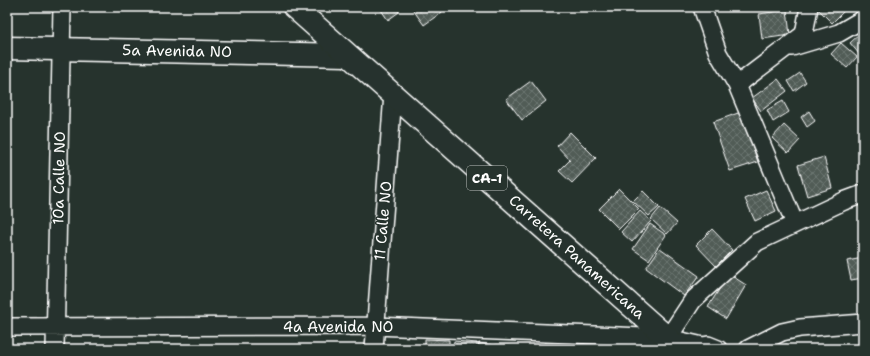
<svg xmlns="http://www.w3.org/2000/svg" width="870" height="356" viewBox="0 0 870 356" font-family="'Shantell Sans',sans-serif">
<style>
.building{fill:url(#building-cross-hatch);stroke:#fff}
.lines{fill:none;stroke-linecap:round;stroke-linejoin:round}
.minor-casing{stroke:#fff;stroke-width:20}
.tertiary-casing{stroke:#fff;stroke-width:25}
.trunk-casing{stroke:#fff;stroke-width:25}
.minor{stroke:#26332d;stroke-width:17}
.tertiary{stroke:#26332d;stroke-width:22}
.trunk{stroke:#26332d;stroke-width:22}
.labels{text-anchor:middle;stroke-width:3;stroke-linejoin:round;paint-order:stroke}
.shield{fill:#26332d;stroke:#bec2c0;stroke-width:1}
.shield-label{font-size:14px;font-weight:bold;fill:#fff}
.street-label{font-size:15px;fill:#fff;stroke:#26332d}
</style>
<defs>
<pattern id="building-cross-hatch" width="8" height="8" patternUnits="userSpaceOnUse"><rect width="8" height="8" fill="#515c57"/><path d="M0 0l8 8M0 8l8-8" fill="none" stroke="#6b7470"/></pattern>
</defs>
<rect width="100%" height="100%" fill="#26332d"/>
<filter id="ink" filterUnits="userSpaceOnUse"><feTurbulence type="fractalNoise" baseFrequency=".025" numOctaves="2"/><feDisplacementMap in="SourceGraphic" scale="8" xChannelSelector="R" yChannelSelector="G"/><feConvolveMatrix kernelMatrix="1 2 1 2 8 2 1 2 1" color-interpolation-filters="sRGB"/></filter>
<g filter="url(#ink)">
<path class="building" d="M 379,7 L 396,7 L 399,12 L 388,20 Z
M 411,7 L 438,7 L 442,12 L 424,25 Z
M 816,7 L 840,7 L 844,11 L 832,23 Z
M 787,10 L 790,35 L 762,39 L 759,14 Z
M 863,31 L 863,53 L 860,55 L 850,43 Z
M 841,43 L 857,57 L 847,68 L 831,54 Z
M 800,73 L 806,82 L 794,91 L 788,81 Z
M 778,79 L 787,91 L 761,111 L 752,98 Z
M 531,81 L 546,101 L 522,120 L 506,99 Z
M 783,101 L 789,112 L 773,122 L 767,110 Z
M 809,111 L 815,121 L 807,127 L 801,117 Z
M 741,112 L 758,162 L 730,171 L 713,122 Z
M 784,125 L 800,140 L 788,153 L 772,138 Z
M 570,132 L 596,158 L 572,183 L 559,171 L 570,160 L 557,146 Z
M 824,157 L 832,188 L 807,196 L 798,165 Z
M 619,189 L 639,209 L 619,229 L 599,209 Z
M 766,190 L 776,211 L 755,221 L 745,199 Z
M 643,191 L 659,207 L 649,216 L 633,201 Z
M 660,208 L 677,223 L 667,234 L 651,219 Z
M 640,211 L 651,221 L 632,242 L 621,232 Z
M 650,224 L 666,235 L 649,260 L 633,249 Z
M 712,229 L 732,250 L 716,266 L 696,245 Z
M 660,248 L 699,276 L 684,296 L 646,268 Z
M 863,258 L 863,278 L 851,280 L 847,261 Z
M 729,274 L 746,285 L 726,319 L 708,307 Z
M 425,339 L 449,340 L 449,349 L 425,349 Z
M 454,341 L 477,343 L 477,349 L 453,349 Z
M 545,341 L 584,341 L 585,349 L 545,349 Z
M 479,343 L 492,345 L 492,349 L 478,349 Z
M 786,344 L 792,349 L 781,349 Z
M 496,345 L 511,346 L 511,349 L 496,349 Z"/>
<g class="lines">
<g class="minor-casing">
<path id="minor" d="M 702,7 L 718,53 L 737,85
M 792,47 L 839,33 L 863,19
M 795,224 L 737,85 L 804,34 L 809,7
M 7,327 L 375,326 L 668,338 L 703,346 L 708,345 L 718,349
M 666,347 L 668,338 L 693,300 L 757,242 L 844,201 L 863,194
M 55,349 L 62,7
M 374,349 L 393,94
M 748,349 L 782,332 L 800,328 L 863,323"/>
</g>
<g class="tertiary-casing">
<path id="tertiary" d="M 7,48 L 347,55"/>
</g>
<g class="trunk-casing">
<path id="trunk" d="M 294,7 L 680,349"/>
</g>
<use href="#minor" class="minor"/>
<use href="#tertiary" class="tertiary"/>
<use href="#trunk" class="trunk"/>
</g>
</g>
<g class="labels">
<rect class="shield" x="467" y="166" width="40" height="24" rx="3"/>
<g class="shield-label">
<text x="487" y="183">CA-1</text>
</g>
<g class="street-label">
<text transform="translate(177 51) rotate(1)" y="5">5a Avenida NO</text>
<text transform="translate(59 178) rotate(-89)" y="5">10a Calle NO</text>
<text transform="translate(383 221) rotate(-85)" y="5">11 Calle NO</text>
<text transform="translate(577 257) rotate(42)" y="5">Carretera Panamericana</text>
<text x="338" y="332">4a Avenida NO</text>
</g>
</g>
<rect width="870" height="356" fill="none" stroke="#26332d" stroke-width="24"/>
<rect x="12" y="12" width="846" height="332" fill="none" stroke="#fff" stroke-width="1.5" filter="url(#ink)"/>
</svg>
